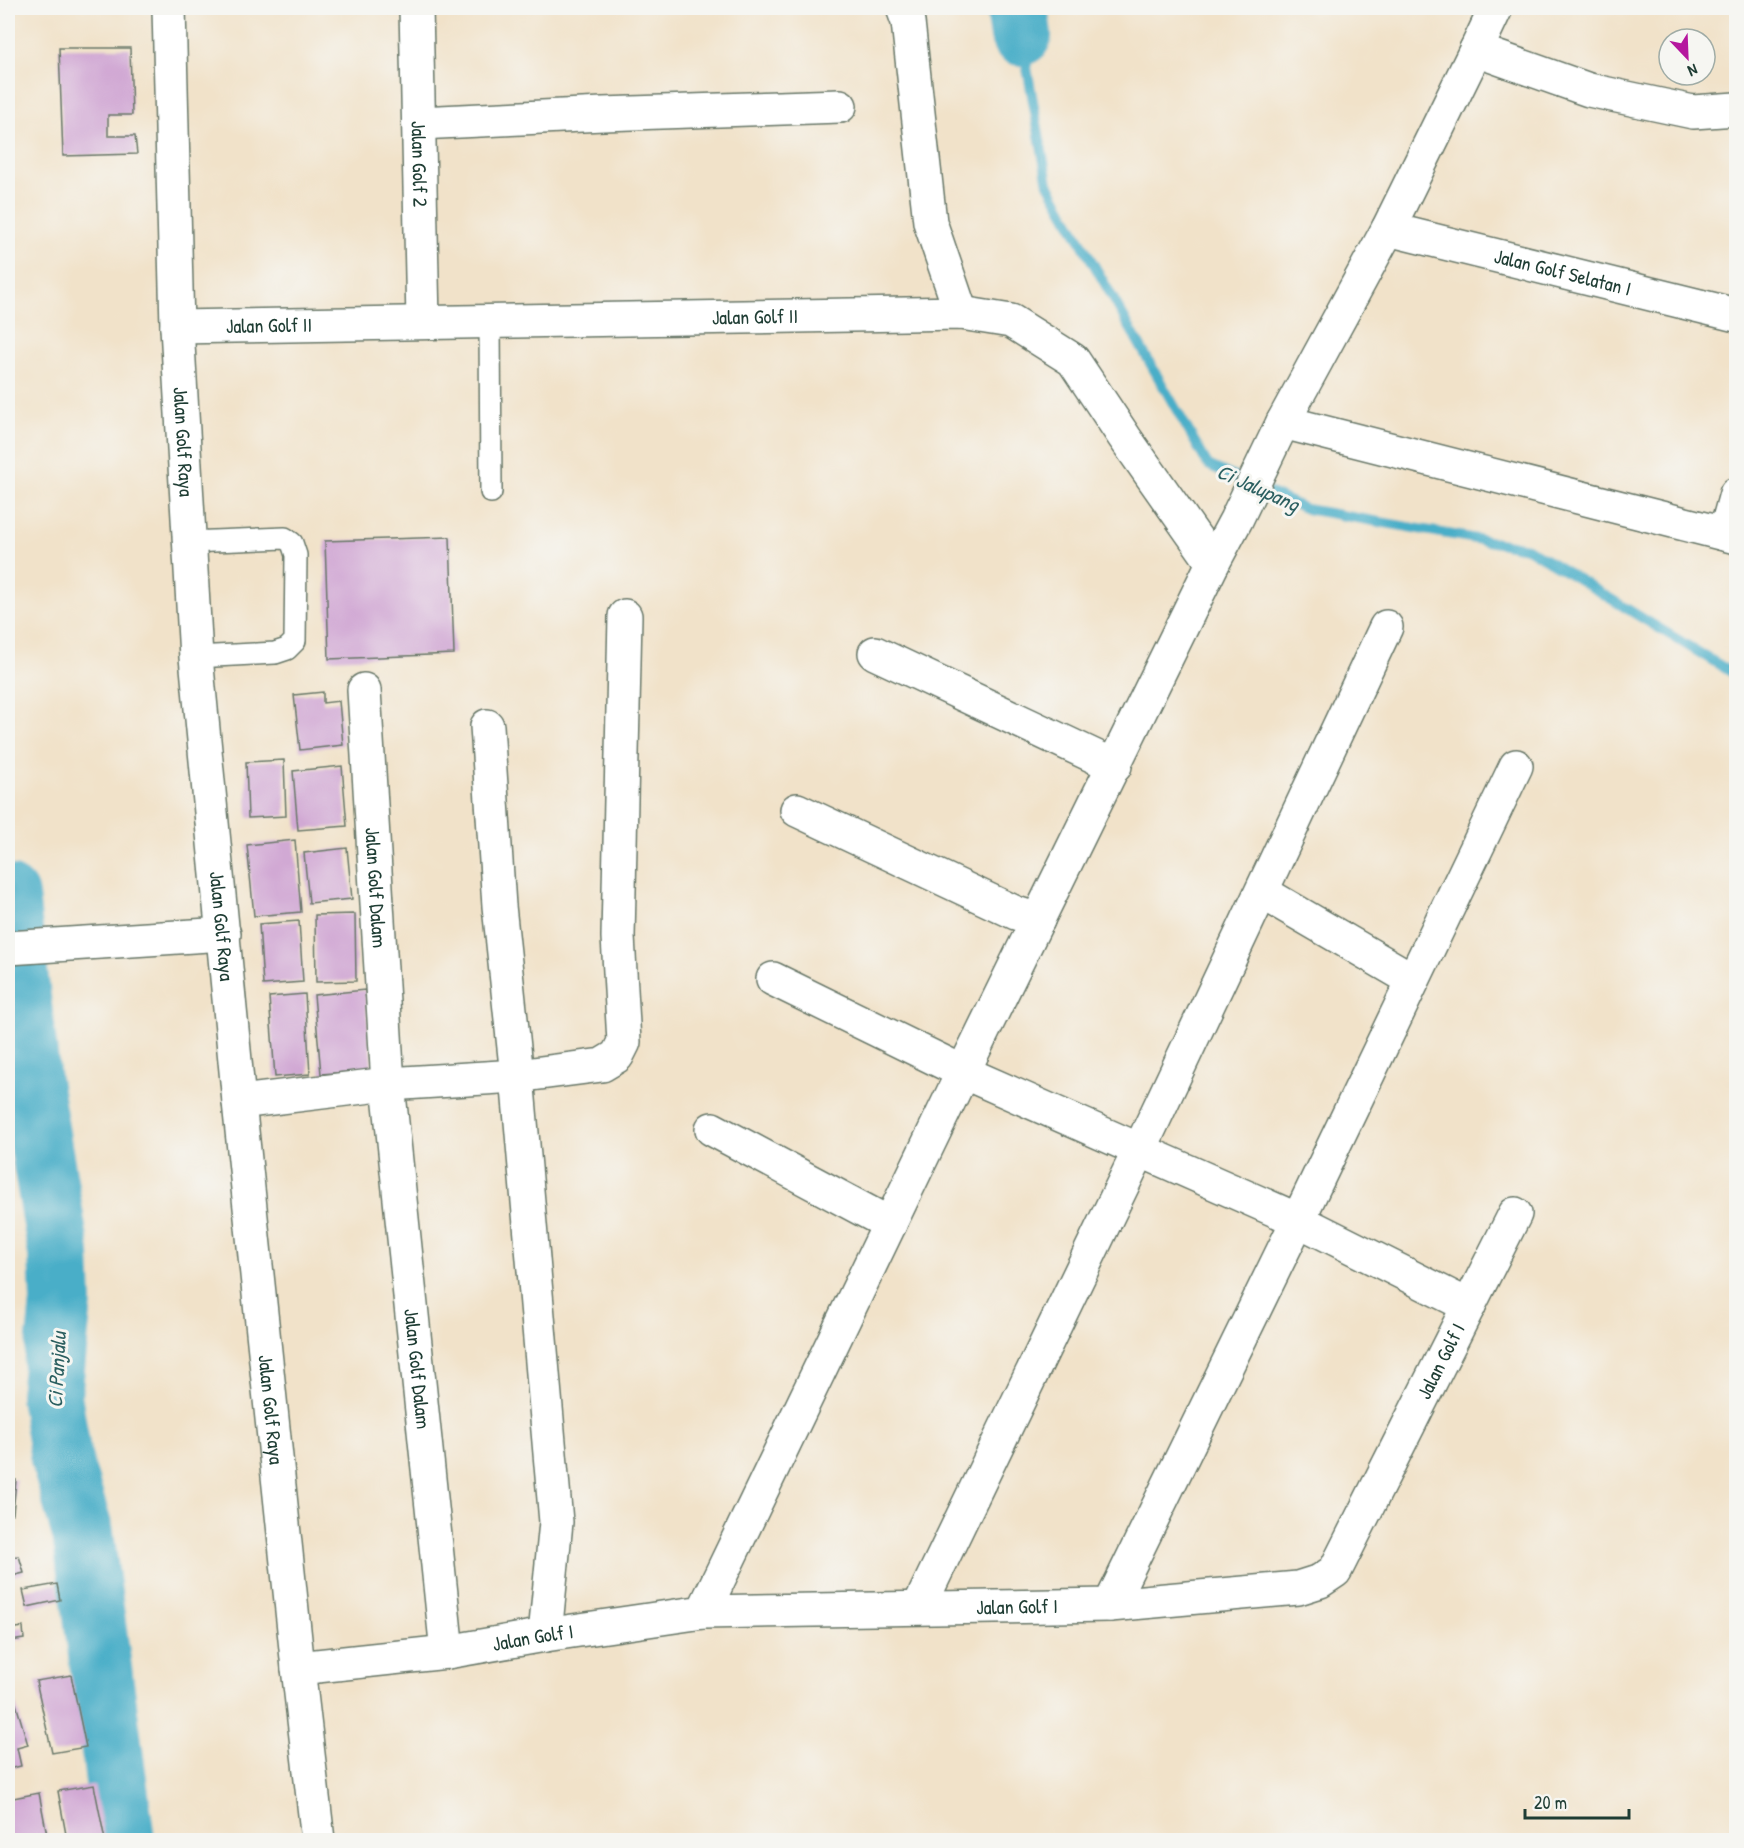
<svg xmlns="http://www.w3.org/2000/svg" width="1744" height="1848" viewBox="0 0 1744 1848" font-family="'Patrick Hand',sans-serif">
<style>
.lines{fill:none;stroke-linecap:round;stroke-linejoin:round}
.stream{stroke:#48aec8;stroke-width:10}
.river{stroke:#48aec8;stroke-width:62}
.building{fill:#d1a9d4}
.lane-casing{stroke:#687768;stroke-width:24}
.street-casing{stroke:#687768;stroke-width:36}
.secondary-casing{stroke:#687768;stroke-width:36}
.lane{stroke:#fff;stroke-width:21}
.street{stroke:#fff;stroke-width:33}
.secondary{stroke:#fff;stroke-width:33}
.labels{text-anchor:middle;stroke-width:6;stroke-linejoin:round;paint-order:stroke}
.street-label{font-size:20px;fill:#1f3d34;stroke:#f6f6f2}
.water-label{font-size:21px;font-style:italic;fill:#2b5f60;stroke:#f6f6f2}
</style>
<rect width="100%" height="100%" fill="#f6f6f2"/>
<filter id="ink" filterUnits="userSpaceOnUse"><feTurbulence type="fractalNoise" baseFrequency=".0167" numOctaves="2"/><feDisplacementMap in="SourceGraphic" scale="12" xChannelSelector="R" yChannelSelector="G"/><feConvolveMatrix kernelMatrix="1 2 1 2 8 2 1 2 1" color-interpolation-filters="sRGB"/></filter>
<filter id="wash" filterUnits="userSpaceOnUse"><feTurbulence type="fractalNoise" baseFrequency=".008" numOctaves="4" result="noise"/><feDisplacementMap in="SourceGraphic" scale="24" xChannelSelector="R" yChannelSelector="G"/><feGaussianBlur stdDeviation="1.35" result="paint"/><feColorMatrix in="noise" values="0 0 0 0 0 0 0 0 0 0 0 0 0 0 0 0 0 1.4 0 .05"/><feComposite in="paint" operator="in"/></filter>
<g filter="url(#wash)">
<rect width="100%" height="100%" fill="#f1e2c9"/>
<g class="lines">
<path class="stream" d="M 1021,35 L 1048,184 L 1208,465 L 1306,509 L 1527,548 L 1736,675"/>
<path class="river" d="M 1017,8 L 1021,35
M 8,896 L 30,1081 L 59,1253 L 61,1302 L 51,1396 L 61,1458 L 83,1534 L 124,1840"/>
</g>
<g id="blocks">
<path class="building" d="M 59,48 L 130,48 L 132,115 L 108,115 L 108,136 L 135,136 L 137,154 L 63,156 Z
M 450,537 L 454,654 L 329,659 L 325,541 Z
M 323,692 L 323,703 L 339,701 L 343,745 L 300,750 L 294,695 Z
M 284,760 L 286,816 L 248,818 L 246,762 Z
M 342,766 L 347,826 L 298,830 L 293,771 Z
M 295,840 L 301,912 L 254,916 L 247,845 Z
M 347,848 L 352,899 L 309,903 L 304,853 Z
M 355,914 L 356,981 L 316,982 L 315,915 Z
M 299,921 L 303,982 L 263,985 L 259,924 Z
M 365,990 L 372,1070 L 321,1074 L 314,995 Z
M 305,994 L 310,1074 L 275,1077 L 269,997 Z
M 8,1479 L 16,1480 L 13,1514 L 8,1514 Z
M 19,1556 L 24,1573 L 12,1576 L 8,1557 Z
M 57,1584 L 60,1600 L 27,1607 L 23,1590 Z
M 23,1627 L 24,1639 L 10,1641 L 9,1629 Z
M 71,1675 L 86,1747 L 52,1753 L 36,1681 Z
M 16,1704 L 28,1745 L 17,1748 L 21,1766 L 8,1769 L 8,1705 Z
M 94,1785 L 105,1840 L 67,1840 L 58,1791 Z
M 39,1793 L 48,1840 L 8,1840 L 8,1799 Z"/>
</g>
</g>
<g filter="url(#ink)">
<use href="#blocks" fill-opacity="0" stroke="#687768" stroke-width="1.5"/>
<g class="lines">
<g class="lane-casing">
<path id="lane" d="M 490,320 L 491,492
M 189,542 L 285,538 L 292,543 L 296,555 L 295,641 L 287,649 L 275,653 L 196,657"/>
</g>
<g class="street-casing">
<g id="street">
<path id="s1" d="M 416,8 L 423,321"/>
<path d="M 903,8 L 908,22 L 930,222 L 961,313"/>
<path d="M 1476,50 L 1496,8"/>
<path d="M 419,123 L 603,114 L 840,106"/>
<path id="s2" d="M 1388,229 L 1736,315"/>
<path id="s3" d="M 177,327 L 961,313 L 1011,321 L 1073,360 L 1125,438 L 1213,563"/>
<path d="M 1283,422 L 1736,537"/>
<path d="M 1725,534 L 1736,494"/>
<path d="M 875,653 L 1115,766"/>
<path id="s4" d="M 364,690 L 388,1084 L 447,1652"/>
<path d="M 487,726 L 499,906 L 517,1076 L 556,1522 L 545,1635"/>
<path d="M 797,810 L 1016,913 L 1038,920"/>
<path d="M 1262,892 L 1413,980"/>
<path d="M 8,948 L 224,934"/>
<path d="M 773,979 L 963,1072 L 1298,1220 L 1469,1306"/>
<path d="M 239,1102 L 388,1084 L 517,1076 L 602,1065 L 617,1056 L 624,1042 L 618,937 L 625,616"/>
<path d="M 712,1129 L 890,1224"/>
<path d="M 1110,1605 L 1298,1220 L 1516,766"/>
<path d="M 919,1607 L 1140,1149 L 1386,627"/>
<path id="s5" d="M 703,1612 L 1110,1605 L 1298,1588 L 1320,1581 L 1335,1571 L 1515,1214"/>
</g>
</g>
<g class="secondary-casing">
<g id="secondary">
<path id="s6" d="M 169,8 L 177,327 L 196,657 L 239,1102 L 298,1668 L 318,1840"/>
<path id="s7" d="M 298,1668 L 447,1652 L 545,1635 L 703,1612 L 963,1072 L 1213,563 L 1236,520 L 1283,422 L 1388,229 L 1476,50 L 1589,90 L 1693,112 L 1736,109"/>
</g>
</g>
<use href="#lane" class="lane"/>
<use href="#street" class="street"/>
<use href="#secondary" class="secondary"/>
</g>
</g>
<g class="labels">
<g class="street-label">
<text dy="7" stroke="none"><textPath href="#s1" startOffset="156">Jalan Golf 2</textPath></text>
<text dy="7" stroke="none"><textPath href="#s2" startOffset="180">Jalan Golf Selatan I</textPath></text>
<text dy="7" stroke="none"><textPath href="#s3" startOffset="578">Jalan Golf II</textPath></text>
<text dy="7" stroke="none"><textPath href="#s3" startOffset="92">Jalan Golf II</textPath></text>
<text dy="7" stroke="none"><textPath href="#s6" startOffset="434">Jalan Golf Raya</textPath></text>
<text dy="7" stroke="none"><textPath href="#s4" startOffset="198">Jalan Golf Dalam</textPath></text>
<text dy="7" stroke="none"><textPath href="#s6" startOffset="920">Jalan Golf Raya</textPath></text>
<text dy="7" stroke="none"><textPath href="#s5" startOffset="872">Jalan Golf I</textPath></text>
<text dy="7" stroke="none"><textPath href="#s4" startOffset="681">Jalan Golf Dalam</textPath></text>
<text dy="7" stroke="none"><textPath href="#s6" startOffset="1406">Jalan Golf Raya</textPath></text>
<text dy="7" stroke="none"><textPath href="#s5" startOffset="314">Jalan Golf I</textPath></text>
<text dy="7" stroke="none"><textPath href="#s7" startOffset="237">Jalan Golf I</textPath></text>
</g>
<g class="water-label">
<text transform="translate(1258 488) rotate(24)" y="7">Ci Jalupang</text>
<text transform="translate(57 1370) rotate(-87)" y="7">Ci Panjalu</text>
</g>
</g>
<rect width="1744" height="1848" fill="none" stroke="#f6f6f2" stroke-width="30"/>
<g transform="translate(1687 57) rotate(157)"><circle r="28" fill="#f6f6f2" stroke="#a0aca6" stroke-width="1.5"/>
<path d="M0-4.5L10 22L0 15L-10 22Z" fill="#b5179e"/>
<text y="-9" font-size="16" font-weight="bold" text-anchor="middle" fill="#1f3d34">N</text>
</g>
<path d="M1525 1809v9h104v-9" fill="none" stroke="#1f3d34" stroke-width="3"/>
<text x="1534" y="1809" font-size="18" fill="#1f3d34" stroke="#f6f6f2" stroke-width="4.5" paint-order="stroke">20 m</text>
</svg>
